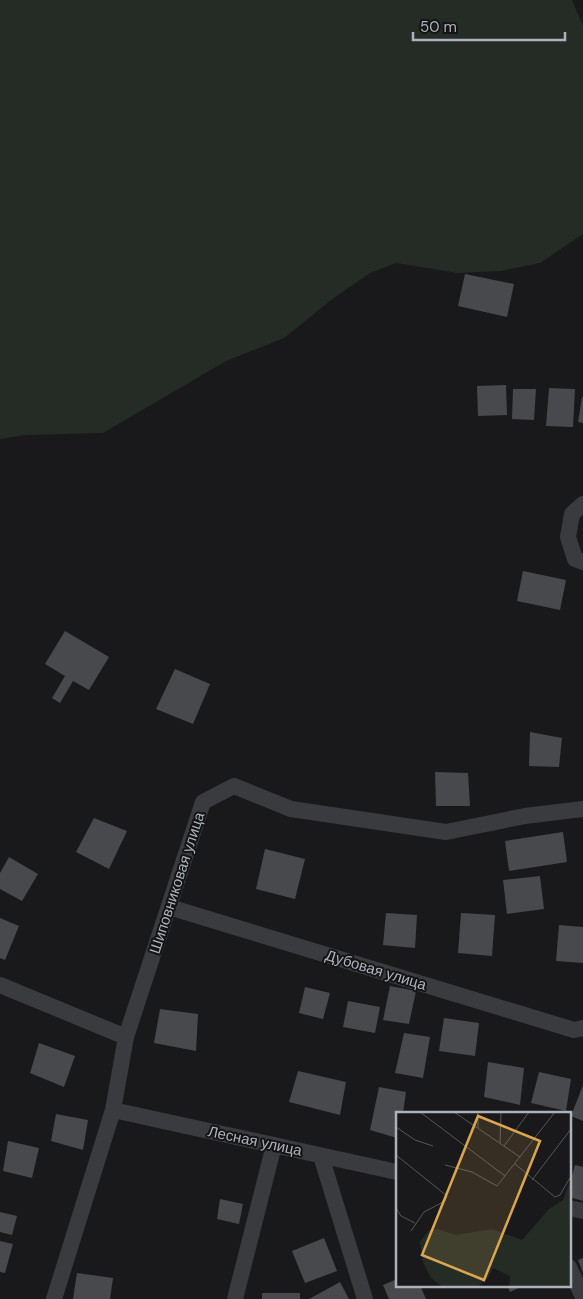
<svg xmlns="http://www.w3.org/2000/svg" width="583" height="1299" viewBox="0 0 583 1299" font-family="'DM Sans',sans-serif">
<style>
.green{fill:#252c26}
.building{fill:#48494d}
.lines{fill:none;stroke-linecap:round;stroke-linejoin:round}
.street{stroke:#3a3b3f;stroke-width:16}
.labels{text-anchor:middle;stroke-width:4;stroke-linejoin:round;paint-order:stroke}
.street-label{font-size:15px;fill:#adb1b9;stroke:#141416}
.inset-road{fill:none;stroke:#54565a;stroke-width:1}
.view{fill:#dca64f;fill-opacity:0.15;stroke:#dca64f;stroke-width:2.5}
.inset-edge{fill:none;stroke:#adb1b9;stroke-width:2.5}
</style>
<rect width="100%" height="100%" fill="#19191b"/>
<path class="green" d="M 0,0 L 572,0 L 583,26 L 583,234 L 540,263 L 501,271 L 458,273 L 396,263 L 370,273 L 331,300 L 284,338 L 226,361 L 103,433 L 25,435 L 0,439 Z"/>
<path class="building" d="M 465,274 L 514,284 L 507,317 L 458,306 Z
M 506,385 L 507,415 L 478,416 L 477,386 Z
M 549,388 L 575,389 L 573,427 L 546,426 Z
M 513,389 L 536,389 L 534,420 L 512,419 Z
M 582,397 L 583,397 L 583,423 L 578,422 Z
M 523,571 L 566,580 L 560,610 L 517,601 Z
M 65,631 L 109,657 L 89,690 L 73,681 L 60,703 L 52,698 L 65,676 L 45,664 Z
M 175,669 L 210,684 L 193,724 L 156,709 Z
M 530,732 L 562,738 L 559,767 L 529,766 Z
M 435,772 L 468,773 L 470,806 L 436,806 Z
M 94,818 L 127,831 L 109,869 L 76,852 Z
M 563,832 L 567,862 L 509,871 L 505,841 Z
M 265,849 L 305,859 L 295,899 L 256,889 Z
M 9,857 L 38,874 L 22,901 L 0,889 L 0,873 Z
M 540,876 L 544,909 L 507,914 L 503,880 Z
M 386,913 L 417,915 L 415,948 L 383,945 Z
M 461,913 L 495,915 L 492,956 L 458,953 Z
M 0,918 L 19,926 L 5,960 L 0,958 Z
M 559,925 L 583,927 L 583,963 L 556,961 Z
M 390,986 L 416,991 L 409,1024 L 383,1020 Z
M 305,987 L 330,993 L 323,1019 L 299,1013 Z
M 348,1001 L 380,1007 L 375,1033 L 343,1027 Z
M 160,1009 L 198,1014 L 196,1051 L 154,1043 Z
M 444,1018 L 479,1023 L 475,1056 L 439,1051 Z
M 404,1033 L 430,1037 L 423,1078 L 395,1073 Z
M 39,1043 L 75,1056 L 64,1087 L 30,1073 Z
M 488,1062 L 524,1068 L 520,1105 L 484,1097 Z
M 298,1071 L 346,1082 L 340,1115 L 289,1102 Z
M 539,1072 L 571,1079 L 566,1111 L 531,1103 Z
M 583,1085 L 583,1121 L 571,1116 Z
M 379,1087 L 406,1092 L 403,1113 L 397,1113 L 397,1138 L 370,1130 Z
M 56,1114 L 88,1120 L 83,1150 L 51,1141 Z
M 8,1141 L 39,1148 L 32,1178 L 3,1171 Z
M 575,1165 L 583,1167 L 583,1201 L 569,1197 L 569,1187 Z
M 220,1199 L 243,1204 L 239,1224 L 217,1219 Z
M 0,1212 L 17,1216 L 12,1235 L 0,1232 Z
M 324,1238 L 337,1271 L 305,1283 L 292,1251 Z
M 0,1241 L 13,1244 L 5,1273 L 0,1272 Z
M 583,1258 L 583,1273 L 578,1260 Z
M 77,1273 L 113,1278 L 110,1299 L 73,1299 Z
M 397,1279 L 397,1285 L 420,1285 L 426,1299 L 389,1299 L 383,1285 Z
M 340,1282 L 349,1299 L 309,1299 Z
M 507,1285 L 525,1285 L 510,1292 Z
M 262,1293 L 300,1293 L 300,1299 L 262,1299 Z"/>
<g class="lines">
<path class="street" d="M 583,504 L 572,514 L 568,537 L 575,559 L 583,562
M 169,907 L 574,1030 L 583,1028
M 0,985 L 126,1037
M 113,1110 L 397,1172
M 321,1156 L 365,1299
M 569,1208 L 583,1211
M 569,1267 L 583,1297
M 54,1299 L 113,1110 L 126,1037 L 203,802 L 234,786 L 291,809 L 446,832 L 525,816 L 583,809
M 235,1299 L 274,1145"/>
</g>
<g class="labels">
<g class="street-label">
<text transform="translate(177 883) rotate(-72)" y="5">Шиповниковая улица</text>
<text transform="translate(376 970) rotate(17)" y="5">Дубовая улица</text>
<text transform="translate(255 1141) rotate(12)" y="5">Лесная улица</text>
</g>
</g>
<g transform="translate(396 1112)">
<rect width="175" height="175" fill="#19191b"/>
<path d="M 175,67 L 175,175 L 113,175 L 114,164 L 97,156 L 92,166 L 81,175 L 47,175 L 35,166 L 27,150 L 24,130 L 33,118 L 42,117 L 60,123 L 96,117 L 126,128 L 153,97 L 167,88 Z" fill="#252c26"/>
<path class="inset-road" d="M 24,0 L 109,64M 58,0 L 124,45M 82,0 L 82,16M 0,15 L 19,28 L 37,34M 104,31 L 105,0M 108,34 L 133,0M 0,43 L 51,84 L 49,89 L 28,100 L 15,119M 119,52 L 159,85 L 164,83 L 175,64M 49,53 L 76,60 L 101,74 L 159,0M 136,68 L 175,17M 0,96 L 5,104 L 19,111"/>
<path class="view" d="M 82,4 L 144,29 L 88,168 L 26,143 Z"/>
<rect width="175" height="175" class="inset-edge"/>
</g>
<path d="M413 32v8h152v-8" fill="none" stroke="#adb1b9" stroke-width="2.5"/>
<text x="420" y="32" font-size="15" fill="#adb1b9" stroke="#141416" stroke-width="4" paint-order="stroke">50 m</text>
</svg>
